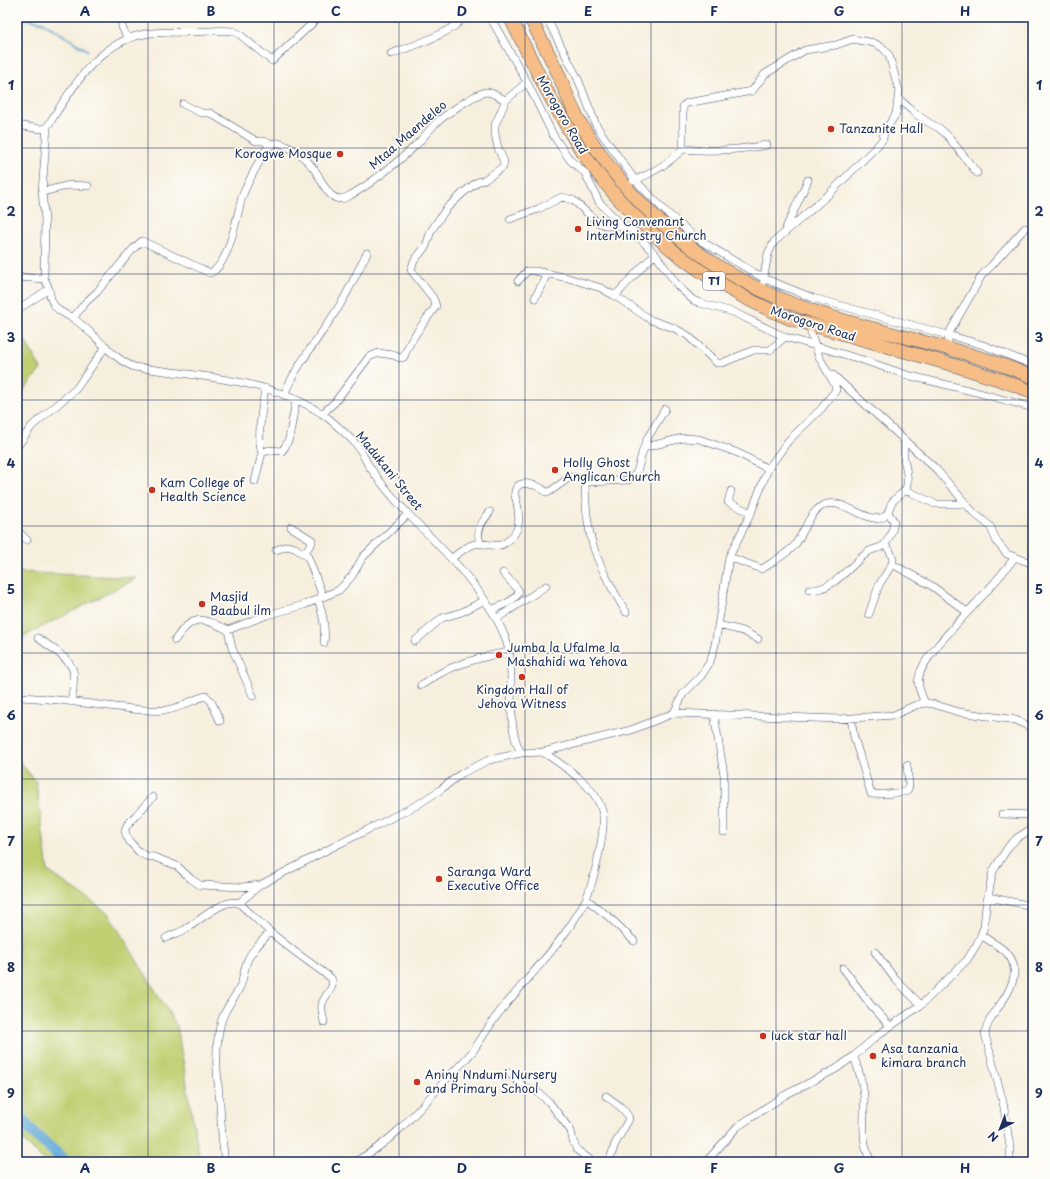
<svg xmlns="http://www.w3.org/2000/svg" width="1050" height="1179" viewBox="0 0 1050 1179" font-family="'Playpen Sans',sans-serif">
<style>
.green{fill:#c0cf71;stroke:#6e7f68}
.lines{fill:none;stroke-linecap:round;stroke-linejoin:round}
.stream{stroke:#60a8d7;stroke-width:2}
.river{stroke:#60a8d7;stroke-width:12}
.street-casing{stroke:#3c4c71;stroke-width:8}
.highway-casing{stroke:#3c4c71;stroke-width:14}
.street{stroke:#fff;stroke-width:7}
.highway{stroke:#f6be86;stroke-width:13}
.grid{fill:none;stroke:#1b2f5e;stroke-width:1;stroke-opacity:0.55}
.poi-dot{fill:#c8321e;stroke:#fdfcf7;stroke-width:1.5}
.labels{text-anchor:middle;stroke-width:3.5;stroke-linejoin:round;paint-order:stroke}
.shield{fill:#fdfcf7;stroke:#5f6c8c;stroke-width:1}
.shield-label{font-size:11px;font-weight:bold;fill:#1b2f5e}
.street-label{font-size:12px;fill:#1b2f5e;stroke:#fdfcf7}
.poi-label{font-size:12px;fill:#1b2f5e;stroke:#fdfcf7;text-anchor:start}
.neatline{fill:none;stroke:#1b2f5e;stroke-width:1.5}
.grid-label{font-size:13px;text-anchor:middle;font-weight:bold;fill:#1b2f5e}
</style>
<rect width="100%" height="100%" fill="#fdfcf7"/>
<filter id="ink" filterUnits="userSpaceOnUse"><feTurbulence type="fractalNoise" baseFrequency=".025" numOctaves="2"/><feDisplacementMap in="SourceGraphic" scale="8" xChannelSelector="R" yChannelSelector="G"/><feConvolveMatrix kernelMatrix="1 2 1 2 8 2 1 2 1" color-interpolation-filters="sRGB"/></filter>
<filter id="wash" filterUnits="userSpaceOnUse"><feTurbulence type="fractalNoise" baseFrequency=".012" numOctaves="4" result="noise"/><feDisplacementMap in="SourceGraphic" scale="16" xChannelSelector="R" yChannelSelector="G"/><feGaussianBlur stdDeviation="0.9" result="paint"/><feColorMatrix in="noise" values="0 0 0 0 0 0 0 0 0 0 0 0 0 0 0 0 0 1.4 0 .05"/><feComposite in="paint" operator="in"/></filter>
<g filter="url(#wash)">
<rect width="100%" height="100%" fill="#f7efdd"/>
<path class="green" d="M 17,326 L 41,369 L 17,399 Z
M 17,572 L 137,578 L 17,640 Z
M 17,758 L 36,782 L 48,871 L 108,913 L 177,1026 L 200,1162 L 46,1162 L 17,1135 Z"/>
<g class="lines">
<path class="stream" d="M 17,17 L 42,22 L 87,50
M 770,287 L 783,292"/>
<path class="river" d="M 17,1112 L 29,1129 L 66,1162"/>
</g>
</g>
<g filter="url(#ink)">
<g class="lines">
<g class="street-casing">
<path id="street" d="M 121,17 L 122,27 L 128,39
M 490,17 L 527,82 L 553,135 L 570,160 L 585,173 L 599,202 L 619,222 L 633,231 L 655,254 L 678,286 L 693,300 L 700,303 L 733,312 L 785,337 L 863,360 L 907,375 L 976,392 L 1033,408
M 546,17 L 578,79 L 596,125 L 604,137 L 635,180 L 666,212 L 696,238 L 763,278 L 813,298 L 948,335 L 982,275 L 992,265 L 1025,228
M 391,54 C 406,48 458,32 462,17
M 899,99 L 916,114 L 929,123 L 939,128 L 947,135 L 977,173
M 183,104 L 201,113 L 210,113 L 256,141 L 264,141 L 272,145
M 17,125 L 41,129 L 47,127 C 71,90 97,42 145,34 C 159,31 174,33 188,32 C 203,32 219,29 233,31 L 239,34 L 272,61 L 319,17
M 683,149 C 712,152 739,150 767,145
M 633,181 C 651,174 668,164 683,149 L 683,106 L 687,103 L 752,91 L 765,74 L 805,50 L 836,45 L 853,39 L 874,43 L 883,48 L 889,55 L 899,91 L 896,114 L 884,132 L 883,139 L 878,145 L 829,194 L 774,242 L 768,254 L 763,282
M 42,192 L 70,185 L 88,186
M 510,219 L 538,209 L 562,197 L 573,200 L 597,222 L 605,225 L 626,227
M 786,228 L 808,180
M 17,277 L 44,279 C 51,287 48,297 54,305 C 59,313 67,314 74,319 C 94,332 111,358 134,367 C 195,376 267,378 321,413 C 331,419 346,434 355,443 C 362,450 365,461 371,469 C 382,485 396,501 410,516 C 443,550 487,591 505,637 C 518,671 503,721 521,753
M 44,279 L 45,220 L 42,192 L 47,127
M 518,281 L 527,271 L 535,271 L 568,278 L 601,288 L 615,296 L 651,320 L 674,328 L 687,335 L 717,363 L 722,363 L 754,350 L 770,350 L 785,337
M 615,296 L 640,269 L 655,254
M 535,298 L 547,274
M 17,310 L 49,289
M 73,318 L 85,303 L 97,292 L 133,249 L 142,241 L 210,273 C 229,266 237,215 242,197 C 246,186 252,175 258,164 C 261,157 265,149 272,144 C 276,141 282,144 286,146 C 297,151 307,159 314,169 C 322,179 329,206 347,197 C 367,187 398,162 415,146 C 422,140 428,131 435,124 C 445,115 474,94 486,92 C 492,92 500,98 506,100 L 527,82
M 953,349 L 948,344 L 948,335 L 983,345 L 1033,365
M 832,374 L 936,469 L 974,513 L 990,526 L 997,542 L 1007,554 L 1028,562 L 1033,565
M 284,395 C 297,363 320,337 338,308 C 349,291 357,272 367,253
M 323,413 L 335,402 L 369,357 L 379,353 L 393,355 L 400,358 L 404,357 C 410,338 425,322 436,306 L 433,298 L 411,270 L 414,261 L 426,246 L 431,231 L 446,209 L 463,193 L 477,182 L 484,180 L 503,167 L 504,162 L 498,148 L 495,134 L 495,125 L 506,100
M 17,447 L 32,426 L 76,389 L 106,346
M 643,450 L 647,439 L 665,409
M 262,453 C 256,439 263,404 265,388
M 585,480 C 585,501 587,522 592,542 C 599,567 613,590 626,612
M 255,481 L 262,453 L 269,450 L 282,451 L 285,447 L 289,439 L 296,400
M 731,491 L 728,502 L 751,513
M 905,491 L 910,492 L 935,504 L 966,504
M 291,527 L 312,540 L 312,542 L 304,554
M 17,530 L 27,540
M 481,544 C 474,532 483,520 490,512
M 276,550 L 287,546 L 295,548 L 308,557 L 323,597
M 729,557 L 762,569 C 771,563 788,553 794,546 C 804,534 808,514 822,506 C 841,494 870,528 885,516 C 890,513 889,505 893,501 C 898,495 906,493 907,485 C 909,477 905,466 904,458 C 904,452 904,446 904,440
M 452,558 C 459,553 466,546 475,544 C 484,542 497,549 505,543 C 521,532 520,520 517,503 C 516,499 514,495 515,491 C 518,477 540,486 546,492 L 549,492 L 569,478 L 574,477 L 590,482 L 628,480 L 633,477 L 637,472 L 643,450 L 646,447 L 683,438 L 699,439 L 727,449 L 738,453 L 768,469
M 892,564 L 932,586 L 967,612
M 809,590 C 835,590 849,566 868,552 C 873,548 881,549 885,544 C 890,538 893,529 894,521 L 888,513
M 318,599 C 323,614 326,628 324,643
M 491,610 C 500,606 514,602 519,592 L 517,588 L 503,573
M 869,614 L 879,585 L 892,564 L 893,559 L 890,551 L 885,545
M 496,619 L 546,586
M 718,625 L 743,631 L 758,639
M 228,630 L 232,648 L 253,696
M 38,638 C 48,645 69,658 73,670 C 75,680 72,692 72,702
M 175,640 C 193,614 201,617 228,630 L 267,615 L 304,605 L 339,590 L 352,576 L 363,557 L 408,514
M 415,641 L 442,618 L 462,612 L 485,600
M 421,685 C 427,682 432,678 437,675 C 460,662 485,656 509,652
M 17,697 C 48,698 77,702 108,706 C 127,708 147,712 166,710 C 180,709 192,699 206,696 L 211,701 L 220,721
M 925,703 C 921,694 917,686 919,677 C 921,665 931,655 938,645 C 963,615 992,589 1015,557
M 674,713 L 683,694 L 701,676 L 710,662 L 715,645 L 729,557 L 751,513 L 768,469 L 788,441 L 821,409 L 836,390 L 835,385 L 819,357 L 811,333 L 810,325
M 714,714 L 724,775 L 724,832
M 851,719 L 854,737 L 871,794 C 875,795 904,793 907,791 L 909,786 L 907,765
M 153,797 L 136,815 L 127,825 L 125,830 L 126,835 L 130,842 L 140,853 L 146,856 L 154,857 L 177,866 L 191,879 L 200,885 L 242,887 L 260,885
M 1002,814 L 1033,815
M 988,897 L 1033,906
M 586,899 L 609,917 L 634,941
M 239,903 L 260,885 L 329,849 L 417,805 L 440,790 L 462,773 L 489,760 L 521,753 L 543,752 L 631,730 L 674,713 L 839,719 L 894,715 L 916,705 L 925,703 L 933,704 L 959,712 L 1016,720 L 1033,729
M 981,935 C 989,941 1000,946 1007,953 C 1023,971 1009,993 997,1009 C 992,1016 986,1024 985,1034 L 1003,1102 L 1010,1147 L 1010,1162
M 166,938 C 172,935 178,933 184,930 C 199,922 222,898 239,903 L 270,932 L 294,951 L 331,978 C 337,988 323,995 322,1005 C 321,1010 323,1016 324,1022
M 875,952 L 895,979 L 921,1005
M 843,968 L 870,1004 L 890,1026
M 854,1056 C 858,1070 864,1084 864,1098 C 865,1122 860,1139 871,1162
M 509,1073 L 524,1087 L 535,1090 L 549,1102 L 571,1131 L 573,1141 L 577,1150 L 593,1162
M 606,1096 C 614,1102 626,1109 629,1119 L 615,1144 L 609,1162
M 225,1162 C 222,1143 221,1123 220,1104 C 217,1077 214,1048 221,1022 C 225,1008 234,999 240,987 C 244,978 244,966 249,957 C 254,948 263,940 270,932
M 354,1162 C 390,1144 416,1113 442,1084 C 452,1073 463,1063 473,1051 C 483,1037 491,1022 502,1009 C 529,976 566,939 585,901 C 593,885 605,834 603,816 C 600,788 564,766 543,752
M 706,1162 L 737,1127 L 785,1095 L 836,1069 L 854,1056 L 878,1035 L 921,1005 L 967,960 L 977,944 L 981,935 L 984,927 L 986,906 L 993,871 L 1009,846 L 1017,838 L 1033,828"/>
</g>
<g class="highway-casing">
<path id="highway" d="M 510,17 C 533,63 555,110 583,153 C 636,231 705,284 791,319 L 960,367 L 1004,381 L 1033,392
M 530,17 C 539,36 549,54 558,73 C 564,87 569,102 576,115 C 625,205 710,276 807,309 C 881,335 960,346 1033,377"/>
</g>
<use href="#street" class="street"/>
<use href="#highway" class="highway"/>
</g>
</g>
<path class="grid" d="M 148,17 L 148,1162M 274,17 L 274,1162M 399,17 L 399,1162M 525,17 L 525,1162M 651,17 L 651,1162M 776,17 L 776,1162M 902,17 L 902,1162M 17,148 L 1033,148M 17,274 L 1033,274M 17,400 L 1033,400M 17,526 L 1033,526M 17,653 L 1033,653M 17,779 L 1033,779M 17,905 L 1033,905M 17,1031 L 1033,1031"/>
<g class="poi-dot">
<circle cx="831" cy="129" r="4"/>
<circle cx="340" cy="154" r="4"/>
<circle cx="578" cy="229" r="4"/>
<circle cx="555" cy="470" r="4"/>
<circle cx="152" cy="490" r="4"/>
<circle cx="202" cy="604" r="4"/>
<circle cx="499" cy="655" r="4"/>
<circle cx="522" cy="677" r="4"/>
<circle cx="439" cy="879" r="4"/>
<circle cx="763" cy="1036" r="4"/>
<circle cx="873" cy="1056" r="4"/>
<circle cx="417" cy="1082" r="4"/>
</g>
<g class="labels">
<rect class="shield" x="703" y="272" width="22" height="18" rx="3"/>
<g class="shield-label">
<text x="714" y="285">T1</text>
</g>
<g class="street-label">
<text transform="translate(562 115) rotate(60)" y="4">Morogoro Road</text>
<text transform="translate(408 135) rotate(-41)" y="4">Mtaa Maendeleo</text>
<text transform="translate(813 324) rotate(18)" y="4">Morogoro Road</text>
<text transform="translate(389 471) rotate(51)" y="4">Madukani Street</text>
</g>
<g class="poi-label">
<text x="839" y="133">Tanzanite Hall</text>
<text x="332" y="158" text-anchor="end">Korogwe Mosque</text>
<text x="586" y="226">Living Convenant<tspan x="586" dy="14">InterMinistry Church</tspan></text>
<text x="563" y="467">Holly Ghost<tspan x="563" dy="14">Anglican Church</tspan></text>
<text x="160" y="487">Kam College of<tspan x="160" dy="14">Health Science</tspan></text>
<text x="210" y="601">Masjid<tspan x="210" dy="14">Baabul ilm</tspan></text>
<text x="507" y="652">Jumba la Ufalme la<tspan x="507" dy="14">Mashahidi wa Yehova</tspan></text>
<text x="522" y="694" text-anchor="middle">Kingdom Hall of<tspan x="522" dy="14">Jehova Witness</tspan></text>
<text x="447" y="876">Saranga Ward<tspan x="447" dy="14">Executive Office</tspan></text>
<text x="771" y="1040">luck star hall</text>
<text x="881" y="1053">Asa tanzania<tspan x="881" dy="14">kimara branch</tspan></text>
<text x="425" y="1079">Aniny Nndumi Nursery<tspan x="425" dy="14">and Primary School</tspan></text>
</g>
</g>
<rect width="1050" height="1179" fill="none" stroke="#fdfcf7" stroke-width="44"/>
<g transform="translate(1000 1129) rotate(222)" stroke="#fdfcf7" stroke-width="3" paint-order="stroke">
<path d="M0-3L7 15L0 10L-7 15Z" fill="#1b2f5e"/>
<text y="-6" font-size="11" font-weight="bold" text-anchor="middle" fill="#1b2f5e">N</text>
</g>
<rect x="22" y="22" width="1006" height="1135" class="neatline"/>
<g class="grid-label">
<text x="85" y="16">A</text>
<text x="211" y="16">B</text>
<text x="336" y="16">C</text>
<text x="462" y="16">D</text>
<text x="588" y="16">E</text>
<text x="714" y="16">F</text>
<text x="839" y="16">G</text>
<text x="965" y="16">H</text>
<text x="11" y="90">1</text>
<text x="1039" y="90">1</text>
<text x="11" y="216">2</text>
<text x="1039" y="216">2</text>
<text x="11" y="342">3</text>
<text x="1039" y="342">3</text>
<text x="11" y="468">4</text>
<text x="1039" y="468">4</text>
<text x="11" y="594">5</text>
<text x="1039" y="594">5</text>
<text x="11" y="720">6</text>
<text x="1039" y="720">6</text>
<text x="11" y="846">7</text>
<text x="1039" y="846">7</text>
<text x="11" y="972">8</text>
<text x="1039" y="972">8</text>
<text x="11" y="1098">9</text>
<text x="1039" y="1098">9</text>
<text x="85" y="1173">A</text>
<text x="211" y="1173">B</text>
<text x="336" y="1173">C</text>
<text x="462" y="1173">D</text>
<text x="588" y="1173">E</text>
<text x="714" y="1173">F</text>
<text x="839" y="1173">G</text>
<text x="965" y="1173">H</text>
</g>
</svg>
